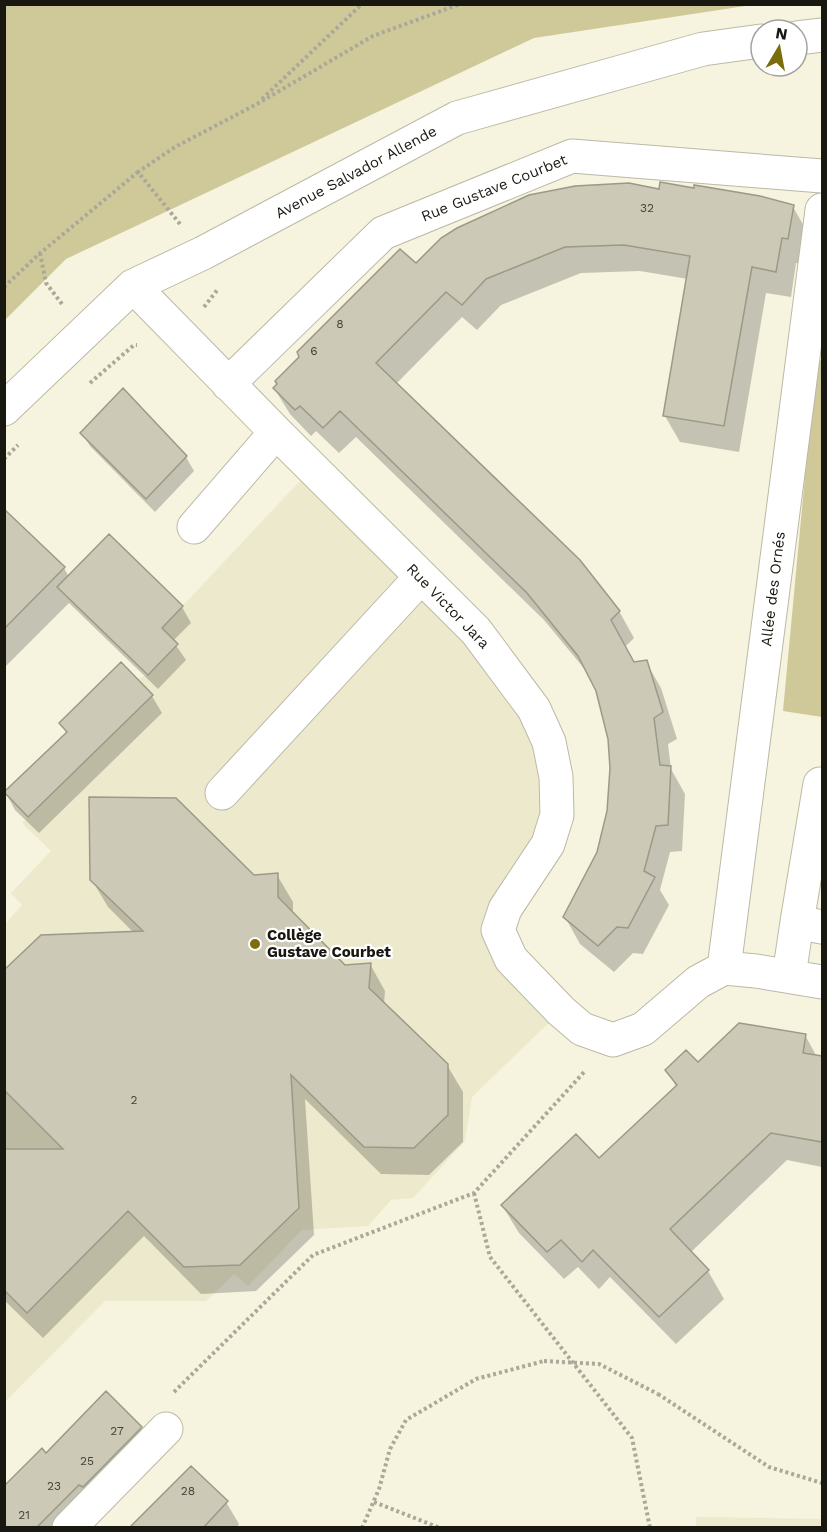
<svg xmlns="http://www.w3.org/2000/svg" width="827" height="1532" viewBox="0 0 827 1532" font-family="'Work Sans',sans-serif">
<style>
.built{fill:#ede9cd}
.green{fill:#cfc999}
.shadow{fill:#0003}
.building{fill:#ccc9b6;stroke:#9c9987;stroke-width:1.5}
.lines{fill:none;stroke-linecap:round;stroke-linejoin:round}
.minor-casing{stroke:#bcb9a6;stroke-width:35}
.path{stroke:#aaa898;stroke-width:4;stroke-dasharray:3 3;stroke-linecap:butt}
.minor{stroke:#fff;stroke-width:33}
.path-bridge{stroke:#aaa898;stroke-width:4;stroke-dasharray:3 3;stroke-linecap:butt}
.poi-dot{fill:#7a6e0a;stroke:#fff;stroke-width:2}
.labels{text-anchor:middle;stroke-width:4.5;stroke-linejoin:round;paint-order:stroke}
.number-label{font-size:12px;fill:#45443a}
.street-label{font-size:15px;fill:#181710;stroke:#fff}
.poi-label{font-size:15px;font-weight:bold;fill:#181710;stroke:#fff;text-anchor:start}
</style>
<rect width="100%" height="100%" fill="#f6f3df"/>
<path class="built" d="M 312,468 L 476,631 L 556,777 L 498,930 L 561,1011 L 472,1097 L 465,1141 L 413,1198 L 391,1200 L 368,1226 L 302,1230 L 248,1286 L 234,1274 L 206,1301 L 105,1301 L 5,1402 L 5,924 L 22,905 L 11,893 L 51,851 L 22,823 L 153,696 L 137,679 L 147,675 L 178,644 L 162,628 Z
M 696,1517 L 822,1519 L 822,1527 L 696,1527 Z"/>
<path class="green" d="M 5,4 L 752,4 L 752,5 L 534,38 L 66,259 L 5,320 Z
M 816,359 L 822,361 L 822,717 L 783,711 Z"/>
<path class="shadow" d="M 660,191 L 793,207 L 808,233 L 803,264 L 796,263 L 791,297 L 766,293 L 739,452 L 680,442 L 665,416 L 688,279 L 640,271 L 581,273 L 501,305 L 477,330 L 462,317 L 395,385 L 619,611 L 634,638 L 625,647 L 633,663 L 646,662 L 661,688 L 677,739 L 668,744 L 671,769 L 685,794 L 682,851 L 670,852 L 660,890 L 669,905 L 643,954 L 633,953 L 614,972 L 580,944 L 565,917 L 599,853 L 608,811 L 612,768 L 609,739 L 592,678 L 544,620 L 356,437 L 339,453 L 316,431 L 311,436 L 290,414 L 274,388 L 416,265 Z
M 123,390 L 186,457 L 194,471 L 155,512 L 90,446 L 82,433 Z
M 4,527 L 64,568 L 69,577 L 109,536 L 182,607 L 191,623 L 173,641 L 186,660 L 158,689 L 69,603 L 4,668 Z
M 121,665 L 152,696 L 162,713 L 39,833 L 15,810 L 6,793 L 67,734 L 61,723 Z
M 277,875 L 293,902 L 293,914 L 345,967 L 370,964 L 385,991 L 384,1004 L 447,1065 L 463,1092 L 463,1142 L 429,1175 L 381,1174 L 305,1099 L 314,1235 L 256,1291 L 201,1294 L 144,1236 L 43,1338 L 4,1300 L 4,973 L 134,933 L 108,907 L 92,880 Z
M 805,1035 L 817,1057 L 822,1057 L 822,1167 L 787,1160 L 690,1253 L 708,1271 L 724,1299 L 676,1344 L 610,1277 L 599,1289 L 578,1267 L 564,1279 L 519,1233 L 502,1205 L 599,1160 L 677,1088 L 667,1070 L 698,1064 Z
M 141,1428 L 154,1450 L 78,1528 L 4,1528 L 4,1488 L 46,1455 Z
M 191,1468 L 226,1502 L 239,1524 L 237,1528 L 132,1528 Z"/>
<path class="building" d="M 660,182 L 694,188 L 694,185 L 760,196 L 794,205 L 788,239 L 782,238 L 776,272 L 752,267 L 724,426 L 663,416 L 690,256 L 624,245 L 565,247 L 486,279 L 462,305 L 446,292 L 376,363 L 580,560 L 620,611 L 611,620 L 634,662 L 647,660 L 663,712 L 654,718 L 660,765 L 671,766 L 668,825 L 656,826 L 644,871 L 655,877 L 628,928 L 617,927 L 598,946 L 563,917 L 597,852 L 607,811 L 610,768 L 608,739 L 596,691 L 578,656 L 527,593 L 340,411 L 323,428 L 300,406 L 295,410 L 273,388 L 277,384 L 275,381 L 299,357 L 297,352 L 400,249 L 416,263 L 441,238 L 457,228 L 529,195 L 575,186 L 629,183 L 659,189 Z
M 123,388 L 187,456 L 146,499 L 80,433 Z
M 4,509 L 65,567 L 4,629 Z
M 109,534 L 183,606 L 162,628 L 178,644 L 148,675 L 57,587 Z
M 121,662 L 153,695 L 28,817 L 4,792 L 67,732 L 59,723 Z
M 89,797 L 176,798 L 254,875 L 278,873 L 278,897 L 345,965 L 371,963 L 369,988 L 448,1064 L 448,1115 L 414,1148 L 364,1147 L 291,1075 L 299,1208 L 240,1265 L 184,1267 L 128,1211 L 27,1313 L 4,1290 L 4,1149 L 63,1149 L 4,1090 L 4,970 L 41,935 L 143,931 L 90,880 Z
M 739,1023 L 806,1034 L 803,1053 L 822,1056 L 822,1142 L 771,1133 L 670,1229 L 709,1270 L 659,1317 L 593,1250 L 582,1262 L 561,1240 L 547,1252 L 501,1205 L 576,1134 L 599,1158 L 677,1085 L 665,1070 L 686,1050 L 698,1062 Z
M 106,1391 L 142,1427 L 83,1487 L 79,1485 L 37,1527 L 4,1527 L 4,1486 L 42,1448 L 46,1453 Z
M 191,1466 L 228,1501 L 204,1527 L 130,1527 Z"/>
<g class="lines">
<g class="minor-casing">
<path id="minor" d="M 797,38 L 822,35
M 133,286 L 276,432 L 476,631 L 534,709 L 549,742 L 556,777 L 557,815 L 548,844 L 505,909 L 498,930 L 511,959 L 561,1011 L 582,1029 L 613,1040 L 643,1029 L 698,982 L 724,968 L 756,971 L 822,982
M 228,384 L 383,233 L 572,156 L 822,176
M 4,409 L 133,286 L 203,253 L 457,118 L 703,49 L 761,41
M 194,527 L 276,432
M 822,784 L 820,784 L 797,922 L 822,927
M 222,793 L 421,577
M 724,968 L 822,210
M 789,976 L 797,922
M 69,1528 L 166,1429"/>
</g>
<path class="path" d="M 262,99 L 362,4
M 180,224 L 138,172 L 175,147 L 257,104 L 373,36 L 460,4
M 40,253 L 46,283 L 62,304
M 4,287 L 38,255 L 138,172
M 204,307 L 218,289
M 90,383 L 134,345 L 137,345
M 4,459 L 18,445
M 474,1193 L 490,1257 L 632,1438 L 650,1528
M 174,1392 L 313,1255 L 474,1193 L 585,1071
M 658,1394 L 769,1467 L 822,1483
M 374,1502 L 440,1528
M 362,1528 L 379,1489 L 390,1449 L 406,1420 L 476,1379 L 544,1361"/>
<use href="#minor" class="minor"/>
<path class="path-bridge" d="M 544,1361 L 599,1364 L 658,1394"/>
</g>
<circle class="poi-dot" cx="255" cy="944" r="6"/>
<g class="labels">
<g class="number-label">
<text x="647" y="212">32</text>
<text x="340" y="328">8</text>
<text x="314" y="355">6</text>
<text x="134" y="1104">2</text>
<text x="117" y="1435">27</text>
<text x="87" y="1465">25</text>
<text x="54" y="1490">23</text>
<text x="188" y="1495">28</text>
<text x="24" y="1519">21</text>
</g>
<g class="street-label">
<text transform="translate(356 172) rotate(-28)" y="5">Avenue Salvador Allende</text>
<text transform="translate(494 188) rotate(-22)" y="5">Rue Gustave Courbet</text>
<text transform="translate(773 589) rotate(-83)" y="5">Allée des Ornés</text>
<text transform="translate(448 606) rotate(46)" y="5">Rue Victor Jara</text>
</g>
<g class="poi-label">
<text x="267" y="940">Collège<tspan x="267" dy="17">Gustave Courbet</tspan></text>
</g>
</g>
<rect width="827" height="1532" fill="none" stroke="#181710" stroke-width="12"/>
<g transform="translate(779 48) rotate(10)"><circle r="28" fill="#ffffff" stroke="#a3a29f" stroke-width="1.5"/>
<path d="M0-4.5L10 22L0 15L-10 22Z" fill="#7a6e0a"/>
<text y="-9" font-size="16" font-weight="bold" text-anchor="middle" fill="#181710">N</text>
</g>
</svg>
